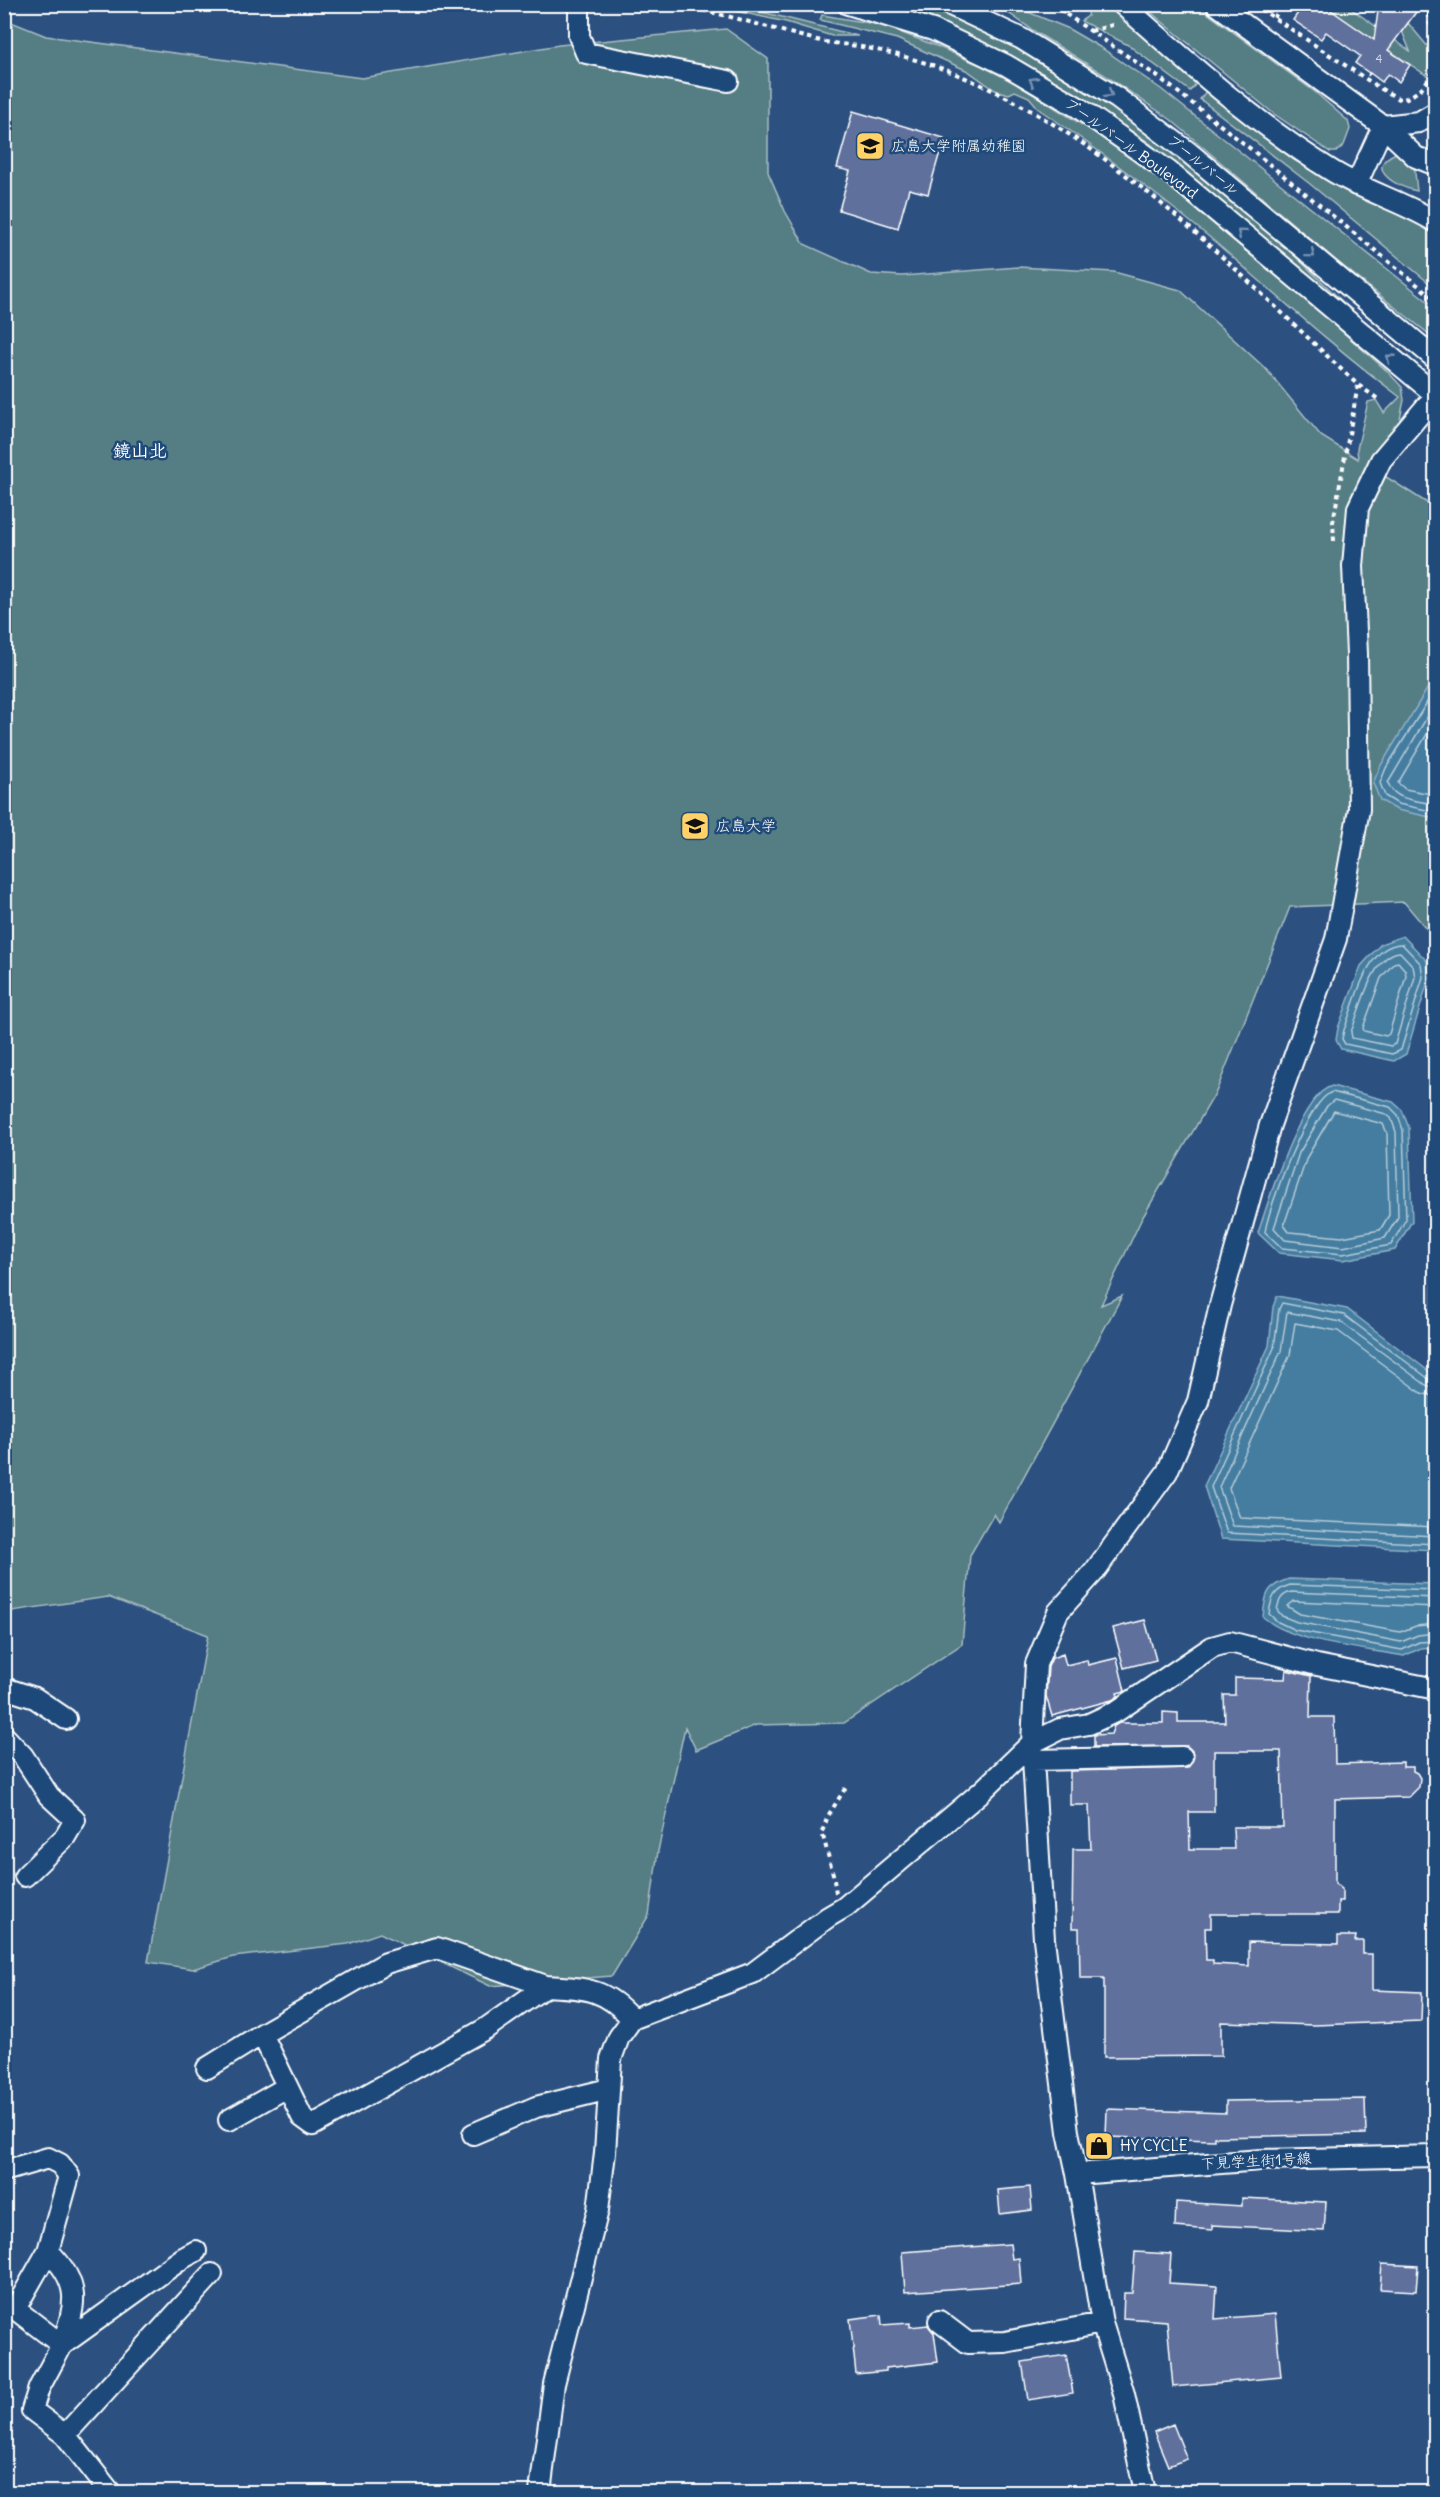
<svg xmlns="http://www.w3.org/2000/svg" width="1440" height="2497" viewBox="0 0 1440 2497" font-family="Delius,'Klee One',sans-serif">
<style>
.built{fill:#405d8b}
.green{fill:#557d84;stroke:#aabec2;stroke-width:1.5}
.water{fill:#457da0;stroke:#8fb1c6;stroke-width:1.5}
.lines{fill:none;stroke-linecap:round;stroke-linejoin:round}
.shore{stroke:#b5cbd9;stroke-width:1.5}
.building{fill:#606f9d;stroke:#fff;stroke-width:1.5;fill-rule:evenodd}
.minor-casing{stroke:#fff;stroke-width:24}
.path{stroke:#fff;stroke-width:4;stroke-dasharray:4.5 4.5;stroke-linecap:butt}
.minor{stroke:#1f4a7a;stroke-width:20}
.oneway{stroke:#7992af}
.labels{text-anchor:middle;stroke-width:5;stroke-linejoin:round;paint-order:stroke}
.number-label{font-size:12px;fill:#d7dbe6}
.poi-label{font-size:15px;fill:#fff;stroke:#1f4a7a;text-anchor:start}
.street-label{font-size:15px;fill:#fff;stroke:#1f4a7a}
.quarter-label{font-size:18px;font-weight:bold;fill:#fff;stroke:#1f4a7a}
</style>
<rect width="100%" height="100%" fill="#2c5181"/>
<filter id="ink" filterUnits="userSpaceOnUse"><feTurbulence type="fractalNoise" baseFrequency=".0167" numOctaves="2"/><feDisplacementMap in="SourceGraphic" scale="12" xChannelSelector="R" yChannelSelector="G"/><feConvolveMatrix kernelMatrix="1 2 1 2 8 2 1 2 1" color-interpolation-filters="sRGB"/></filter>
<g filter="url(#ink)">
<path class="built" d="M 1435,1271 L 1436,1271 L 1435,1353 L 1428,1294 Z"/>
<path class="green" d="M 708,5 L 734,5 L 858,36 L 832,36 L 786,22 Z
M 887,5 C 896,5 906,3 915,5 C 938,8 962,23 983,32 C 1124,94 1240,201 1349,308 L 1348,311 L 1147,141 L 1071,92 L 1035,71 L 960,33 Z
M 997,5 L 1011,5 L 1067,28 L 1103,49 L 1161,89 L 1435,307 L 1435,336 L 1429,334 L 1334,259 L 1170,119 L 1103,74 L 1037,33 Z
M 1089,5 L 1108,5 L 1199,80 L 1190,91 L 1128,45 L 1081,21 L 1088,16 Z
M 1142,5 L 1196,5 L 1315,92 L 1348,121 L 1350,129 L 1344,145 L 1336,152 L 1330,152 L 1274,114 Z
M 1322,5 L 1346,5 L 1410,51 L 1402,31 L 1408,23 L 1429,48 L 1429,65 L 1426,75 Z
M 822,15 L 881,25 L 939,47 L 982,66 L 1019,85 L 1092,131 L 1168,186 L 1330,321 L 1387,371 L 1402,387 L 1404,400 L 1398,429 L 1372,468 L 1435,508 L 1435,939 L 1404,902 L 1290,907 L 1216,1092 L 1141,1220 L 1101,1305 L 1122,1296 L 999,1522 L 994,1514 L 970,1555 L 962,1644 L 844,1723 L 756,1725 L 696,1750 L 685,1727 L 658,1851 L 649,1915 L 612,1976 L 490,1986 L 380,1933 L 348,1944 L 233,1957 L 193,1969 L 148,1962 L 208,1635 L 108,1597 L 5,1612 L 4,19 L 46,36 L 362,78 L 559,45 L 726,29 L 768,59 L 768,172 L 785,211 L 804,244 L 871,274 L 902,276 L 1018,267 L 1114,272 L 1180,290 L 1266,369 L 1321,436 L 1358,459 L 1357,449 L 1368,402 L 1376,400 L 1384,413 L 1400,397 C 1332,346 1272,291 1208,236 C 1154,192 1098,149 1040,110 L 1029,97 L 1015,91 L 1009,94 L 995,90 L 968,71 L 897,39 L 820,20 Z
M 1207,90 L 1294,160 L 1336,183 L 1435,230 L 1435,288 L 1310,184 L 1200,99 Z
M 1396,153 L 1404,153 L 1414,164 L 1417,191 C 1398,188 1362,168 1396,153 Z"/>
<path class="water" d="M 1435,676 L 1436,818 L 1435,818 L 1397,810 L 1380,800 L 1373,783 L 1381,765 Z
M 1403,936 L 1427,961 L 1429,978 L 1406,1054 L 1394,1061 L 1341,1049 L 1336,1040 L 1338,1028 L 1361,966 L 1381,944 Z
M 1332,1086 L 1393,1102 L 1402,1110 L 1409,1128 L 1412,1221 L 1395,1250 L 1343,1260 L 1279,1253 L 1258,1233 C 1268,1203 1300,1094 1332,1086 Z
M 1277,1296 L 1347,1309 L 1435,1376 L 1435,1550 L 1221,1539 L 1204,1486 L 1269,1346 L 1273,1307 Z
M 1289,1579 L 1435,1584 L 1435,1647 L 1421,1648 L 1404,1656 C 1363,1648 1294,1644 1263,1617 C 1265,1595 1266,1586 1289,1579 Z"/>
<g class="lines">
<path class="shore" d="M 1436,688 L 1386,768 L 1380,783 L 1385,796 L 1398,804 L 1436,812
M 1436,702 L 1388,783 C 1394,801 1419,801 1436,804
M 1436,719 L 1398,783 L 1405,789 L 1436,795
M 1402,944 L 1421,964 L 1423,977 L 1401,1050 L 1392,1054 L 1345,1044 L 1342,1039 L 1344,1030 C 1355,1003 1366,944 1402,944 Z
M 1400,952 L 1413,966 L 1415,977 L 1395,1044 L 1391,1046 L 1352,1038 L 1351,1032 C 1360,1010 1372,954 1400,952 Z
M 1398,962 L 1405,970 L 1406,976 L 1389,1034 L 1386,1036 L 1364,1031 L 1363,1028 L 1381,978 L 1394,963 Z
M 1332,1092 L 1390,1107 L 1398,1115 L 1403,1130 L 1406,1219 L 1391,1245 L 1343,1254 L 1282,1248 L 1265,1232 C 1269,1206 1308,1100 1332,1092 Z
M 1334,1100 L 1386,1114 L 1391,1118 L 1396,1132 L 1398,1217 L 1385,1238 L 1343,1247 L 1285,1240 L 1274,1228 L 1299,1153 L 1327,1106 Z
M 1334,1111 L 1383,1124 L 1387,1133 L 1389,1215 L 1380,1230 L 1342,1237 L 1289,1232 L 1284,1225 L 1307,1157 Z
M 1436,1380 L 1429,1379 L 1344,1315 L 1282,1303 L 1279,1309 L 1274,1348 L 1211,1487 L 1227,1533 L 1436,1544
M 1436,1388 L 1426,1385 L 1341,1322 L 1287,1312 L 1281,1351 L 1219,1487 L 1233,1526 L 1436,1536
M 1436,1397 L 1421,1393 L 1338,1331 L 1295,1323 L 1290,1355 L 1229,1488 L 1240,1518 L 1436,1527
M 1436,1590 L 1290,1585 C 1274,1590 1271,1598 1269,1614 L 1278,1622 L 1295,1630 L 1402,1650 L 1419,1642 L 1436,1641
M 1436,1598 L 1291,1592 C 1281,1595 1279,1600 1277,1610 L 1282,1616 L 1297,1622 L 1401,1642 L 1418,1635 L 1436,1633
M 1436,1607 L 1293,1601 L 1287,1606 L 1300,1614 L 1400,1632 L 1416,1626 L 1436,1624"/>
</g>
<path class="building" d="M 1304,4 L 1322,4 L 1374,40 L 1379,4 L 1407,4 L 1416,12 L 1388,50 L 1410,65 L 1399,82 L 1388,74 L 1382,82 L 1370,73 L 1368,76 L 1369,73 L 1355,63 L 1360,56 L 1326,32 L 1321,39 L 1293,20 Z
M 853,111 L 944,138 L 928,194 L 909,189 L 898,228 L 839,210 L 850,171 L 837,168 Z
M 1145,1620 L 1156,1660 L 1124,1668 L 1113,1628 Z
M 1063,1654 L 1066,1665 L 1087,1660 L 1088,1665 L 1117,1658 L 1125,1691 L 1117,1693 L 1118,1696 L 1112,1700 L 1052,1716 L 1046,1696 L 1048,1667 L 1052,1658 Z
M 1286,1670 L 1311,1676 L 1310,1717 L 1334,1717 L 1335,1764 L 1403,1762 L 1403,1767 L 1413,1767 L 1413,1771 L 1417,1773 L 1420,1778 L 1419,1787 L 1409,1797 L 1335,1799 L 1335,1883 L 1342,1889 L 1342,1901 L 1338,1901 L 1338,1914 L 1211,1914 L 1211,1928 L 1205,1928 L 1206,1960 L 1213,1960 L 1213,1964 L 1249,1966 L 1249,1942 L 1338,1944 L 1338,1936 L 1356,1936 L 1355,1941 L 1363,1941 L 1363,1954 L 1372,1954 L 1372,1990 L 1422,1992 L 1421,2021 L 1315,2025 L 1221,2022 L 1221,2056 L 1104,2057 L 1104,1978 L 1080,1978 L 1079,1928 L 1072,1928 L 1073,1849 L 1091,1849 L 1089,1805 L 1070,1805 L 1070,1771 L 1188,1768 L 1194,1757 L 1192,1751 L 1187,1746 L 1094,1747 L 1094,1735 L 1111,1734 L 1114,1726 L 1119,1723 L 1163,1723 L 1163,1712 L 1178,1713 L 1178,1722 L 1225,1722 L 1224,1695 L 1235,1695 L 1235,1678 L 1285,1679 ZM 1214,1751 L 1281,1751 L 1283,1827 L 1233,1827 L 1234,1849 L 1190,1849 L 1189,1812 L 1214,1812 Z
M 1365,2099 L 1366,2134 L 1214,2137 L 1214,2140 L 1106,2137 L 1107,2109 L 1226,2113 L 1226,2101 Z
M 1030,2187 L 1032,2210 L 1000,2214 L 998,2190 Z
M 1242,2198 L 1326,2202 L 1324,2231 L 1212,2225 L 1212,2230 L 1175,2227 L 1176,2202 L 1242,2206 Z
M 1010,2244 L 1012,2259 L 1019,2258 L 1021,2284 L 905,2292 L 902,2252 Z
M 1135,2252 L 1171,2254 L 1169,2283 L 1217,2286 L 1215,2319 L 1275,2314 L 1281,2377 L 1173,2387 L 1167,2321 L 1123,2318 L 1124,2293 L 1132,2293 Z
M 1382,2264 L 1418,2266 L 1416,2291 L 1380,2289 Z
M 881,2315 L 882,2325 L 910,2323 L 910,2327 L 928,2325 L 934,2333 L 938,2362 L 886,2368 L 886,2371 L 856,2374 L 850,2319 Z
M 1066,2355 L 1073,2393 L 1028,2400 L 1022,2362 Z
M 1173,2424 L 1187,2459 L 1168,2466 L 1154,2432 Z"/>
<g class="lines">
<g class="minor-casing">
<path id="minor" d="M 579,4 L 579,36 L 586,53 L 728,81
M 848,4 L 933,30 L 1006,65 L 1079,108 L 1168,171 L 1436,395
M 948,4 L 1022,39 L 1117,98 L 1187,151 L 1436,359
M 1122,4 C 1188,63 1254,122 1329,169 C 1363,191 1402,201 1436,222
M 1216,4 L 1383,126 L 1356,185
M 1383,126 L 1416,157 L 1436,165
M 1383,126 L 1419,122 L 1436,112
M 4,1688 L 35,1698 L 66,1719
M 4,1736 L 23,1756 L 49,1796 L 75,1820 L 65,1837 L 25,1876
M 1033,1760 L 1182,1757
M 437,1948 L 546,1986 L 485,2029 L 313,2125 L 302,2117 L 262,2034 L 386,1963 Z
M 546,1986 C 585,1988 605,1988 632,2019
M 207,2068 L 262,2034
M 229,2120 L 287,2087
M 473,2134 L 536,2107 L 609,2089
M 4,2171 L 48,2158 L 60,2164 L 69,2176 L 48,2251 L 15,2309 L 62,2345 L 39,2388 L 32,2410 L 65,2435 L 110,2492
M 1077,2174 L 1261,2160 L 1436,2156
M 48,2251 C 82,2284 76,2304 62,2345
M 939,2321 L 968,2343 L 1005,2342 L 1102,2323
M 62,2345 L 183,2258 L 196,2251
M 65,2435 L 212,2274
M 540,2492 L 554,2384 L 598,2210 L 605,2153 L 611,2059 L 619,2037 L 632,2019 L 753,1973 L 828,1917 L 845,1907 L 981,1792 L 1032,1743 L 1060,1729 L 1089,1724 L 1117,1711 L 1212,1647 L 1230,1642 L 1317,1665 L 1436,1689
M 1145,2492 L 1124,2394 L 1102,2323 L 1077,2174 L 1068,2132 L 1044,1939 L 1032,1743 L 1036,1664 L 1058,1612 L 1094,1572 L 1167,1472 L 1198,1401 L 1220,1305 L 1270,1125 L 1336,939 L 1359,809 L 1357,654 L 1353,566 L 1358,508 L 1381,460 L 1436,395"/>
</g>
<path class="path" d="M 667,4 C 719,11 770,29 821,41 C 834,44 848,44 862,47 C 885,51 910,58 932,65 C 1099,123 1231,267 1358,385 L 1378,399
M 1051,4 L 1161,79 L 1247,146 L 1436,300
M 1253,4 L 1378,87 L 1401,100 C 1420,94 1429,82 1436,63
M 1429,4 L 1429,22 L 1436,37
M 1062,13 L 1066,4
M 1274,18 L 1283,4
M 1091,31 L 1116,24
M 1334,541 L 1333,522 L 1358,385
M 836,1893 L 833,1874 L 822,1832 L 828,1816 L 846,1787"/>
<use href="#minor" class="minor"/>
</g>
<defs><path id="oneway-chevron" d="M-2-3.5L2.5 0L-2 3.5" fill="none" stroke-width="1.6" stroke-linecap="round" stroke-linejoin="round" transform="scale(1.5)"/></defs>
<g class="oneway">
<use href="#oneway-chevron" transform="translate(1033 81) rotate(-150)"/>
<use href="#oneway-chevron" transform="translate(1109 94) rotate(32)"/>
<use href="#oneway-chevron" transform="translate(1241 233) rotate(-140)"/>
<use href="#oneway-chevron" transform="translate(1311 254) rotate(40)"/>
<use href="#oneway-chevron" transform="translate(1390 358) rotate(-141)"/>
</g>
</g>
<defs>
<g id="school-square" transform="scale(1.5)"><rect x="-9" y="-9" width="18" height="18" rx="4" fill="#ffd166" stroke="#1f4a7a"/><path d="M0-5L7-2L0 1L-7-2ZM-4 1L0 2.5L4 1V4Q0 6-4 4Z" fill="#111"/></g>
<g id="university-square" transform="scale(1.5)"><rect x="-9" y="-9" width="18" height="18" rx="4" fill="#ffd166" stroke="#1f4a7a"/><path d="M0-5L7-2L0 1L-7-2ZM-4 1L0 2.5L4 1V4Q0 6-4 4Z" fill="#111"/></g>
<g id="shop-square" transform="scale(1.5)"><rect x="-9" y="-9" width="18" height="18" rx="4" fill="#ffd166" stroke="#1f4a7a"/><path d="M-5-2.5h2.3a2.7 3.5 0 0 1 5.4 0H5L5.5 6h-11ZM-1.5-2.5h3a1.5 2.3 0 0 0-3 0Z" fill="#111"/></g>
</defs>
<g fill-rule="evenodd">
<use href="#school-square" x="870" y="146"/>
<use href="#university-square" x="695" y="826"/>
<use href="#shop-square" x="1099" y="2146"/>
</g>
<g class="labels">
<g class="number-label">
<text x="1379" y="63">4</text>
</g>
<g class="poi-label">
<text x="891" y="151">広島大学附属幼稚園</text>
<text x="716" y="831">広島大学</text>
<text x="1120" y="2151">HY CYCLE</text>
</g>
<g class="street-label">
<text transform="translate(1131 148) rotate(36)" y="5">ブールバール Boulevard</text>
<text transform="translate(1203 165) rotate(39)" y="5">ブールバール</text>
<text transform="translate(1256 2161) rotate(-3)" y="5">下見学生街1号線</text>
</g>
<g class="quarter-label">
<text x="140" y="457">鏡山北</text>
</g>
</g>
<rect width="1440" height="2497" fill="none" stroke="#1f4a7a" stroke-width="24"/>
<rect x="12" y="12" width="1416" height="2473" fill="none" stroke="#fff" stroke-width="2" filter="url(#ink)"/>
</svg>
